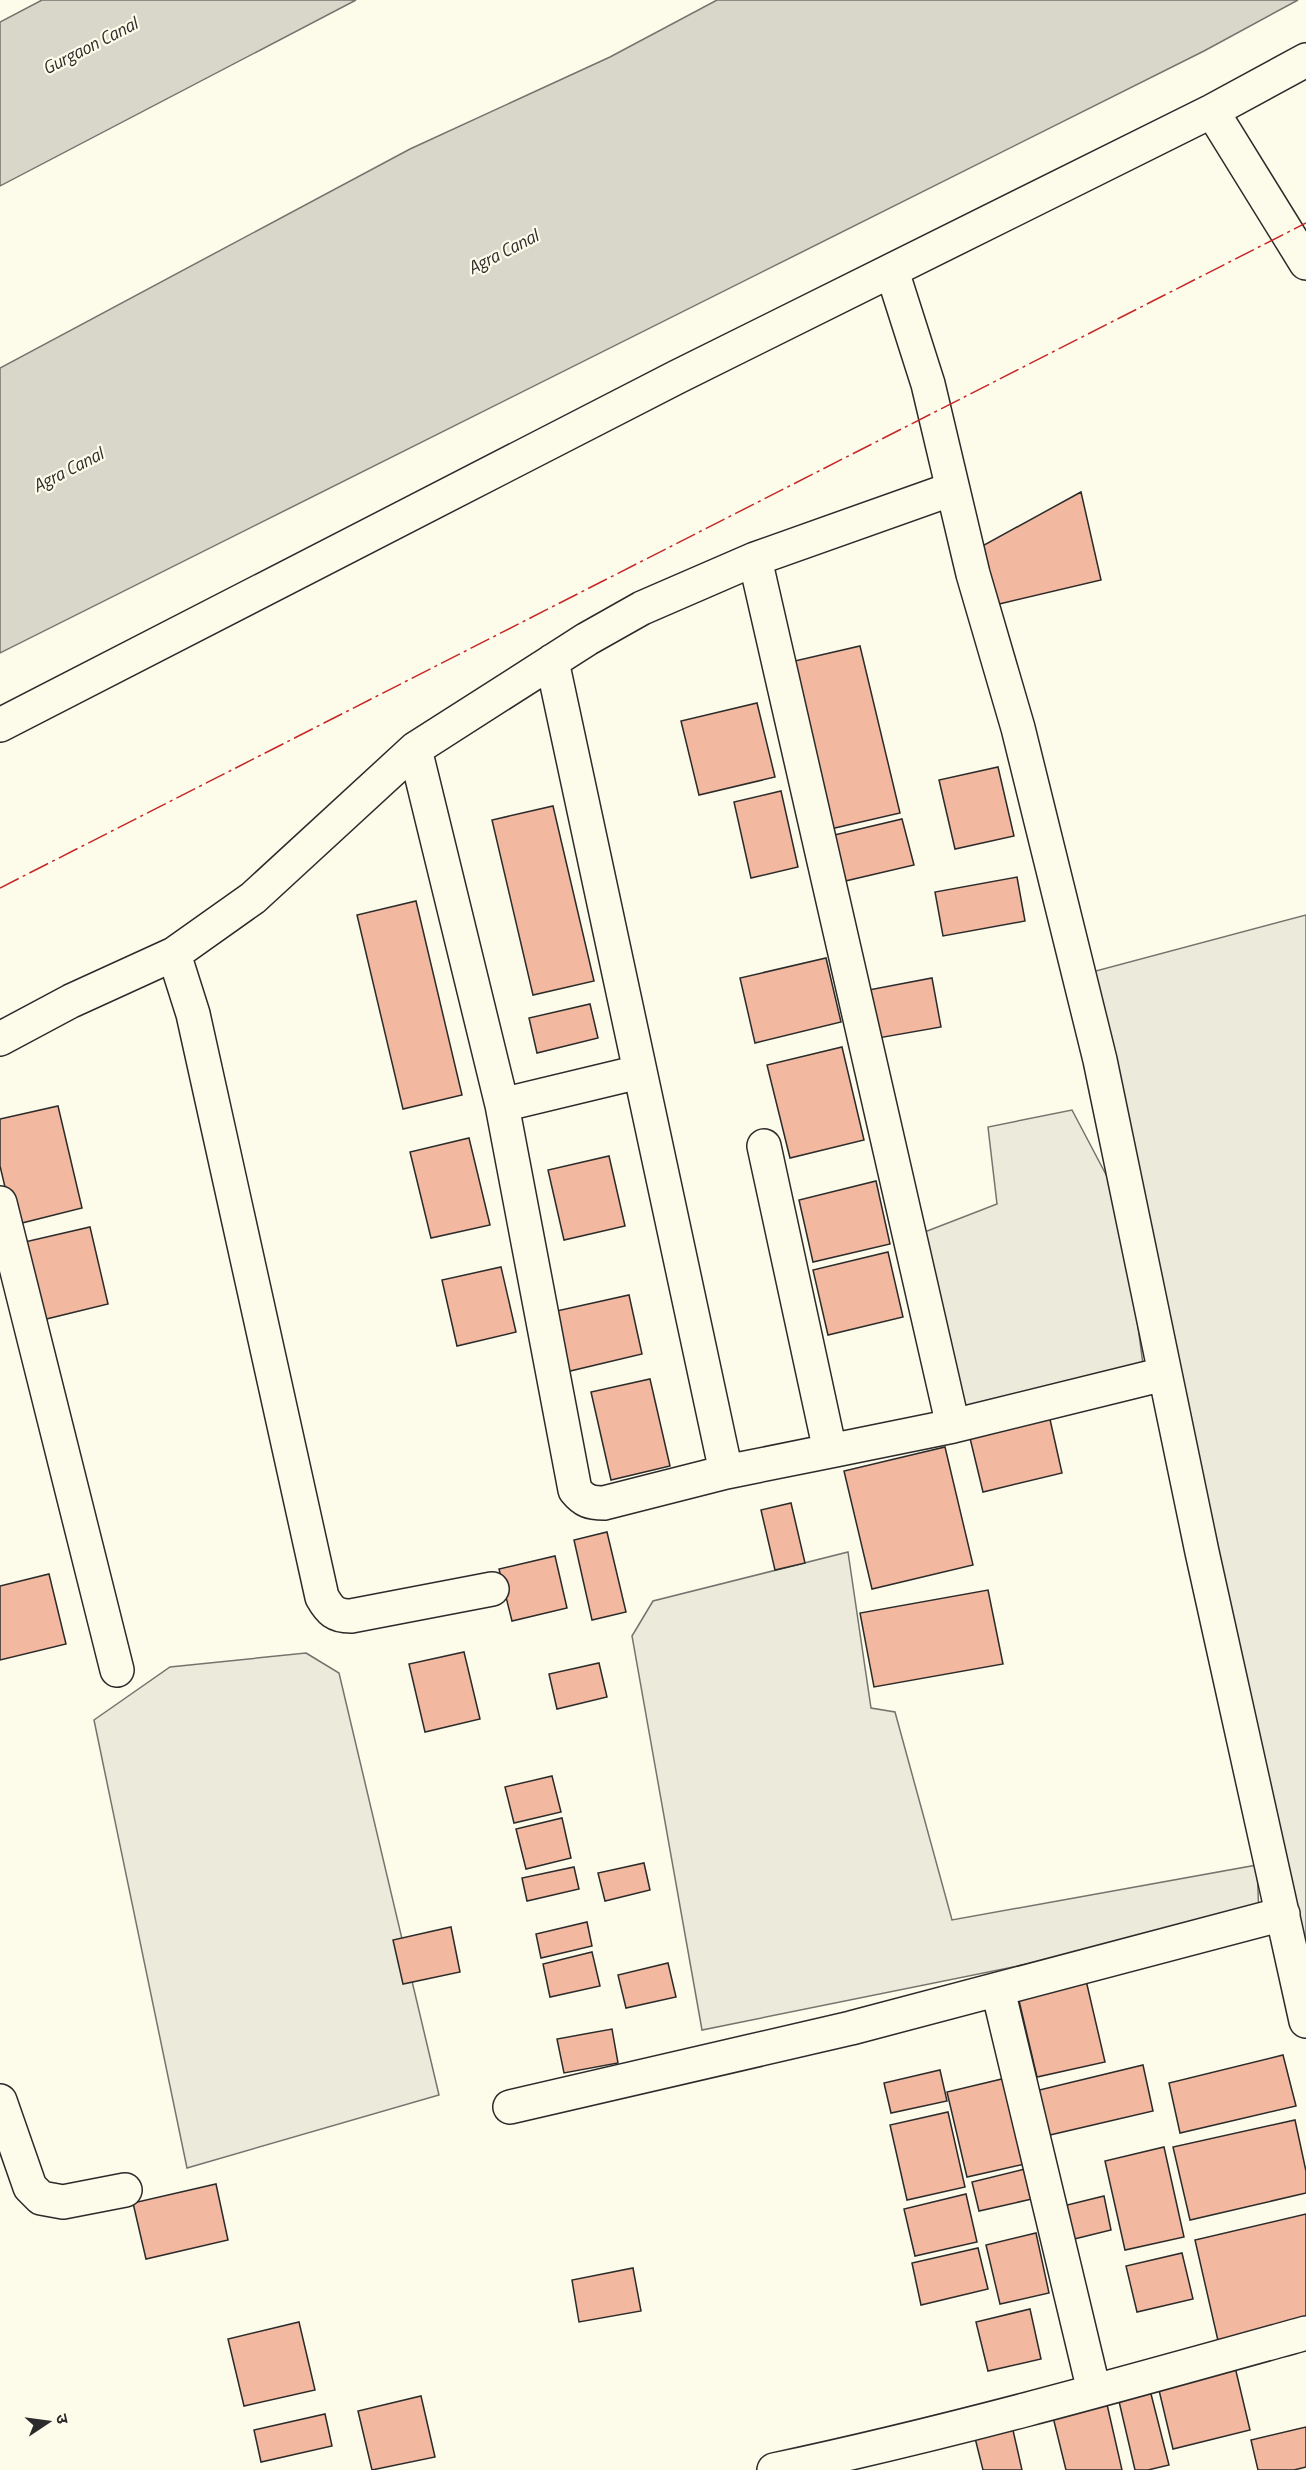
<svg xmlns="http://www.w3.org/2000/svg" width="1306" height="2470" viewBox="0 0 1306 2470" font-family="'Titillium Web','Noto Sans Devanagari',sans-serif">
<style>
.green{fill:#ecebdb;stroke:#74746e;stroke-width:1.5}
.water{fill:#d8d7c9;stroke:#74746e;stroke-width:1.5}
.building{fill:#f2b8a0;stroke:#2b2b2b;stroke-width:1.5}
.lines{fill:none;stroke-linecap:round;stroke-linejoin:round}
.minor-casing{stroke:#2b2b2b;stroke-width:36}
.minor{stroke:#fdfbea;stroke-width:33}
.power{stroke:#c62828;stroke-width:1.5;stroke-dasharray:21 4.5 3 4.5;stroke-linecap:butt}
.labels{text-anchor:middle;stroke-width:4.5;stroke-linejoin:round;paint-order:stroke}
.water-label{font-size:18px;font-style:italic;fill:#2b2b2b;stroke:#fdfbea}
</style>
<rect width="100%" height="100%" fill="#fdfbea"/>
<path class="green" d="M 1306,915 L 1306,1962 L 1092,972 Z
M 1072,1110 L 1122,1205 L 1144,1372 L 950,1419 L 922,1233 L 997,1204 L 988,1127 Z
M 848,1552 L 871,1708 L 895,1712 L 952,1920 L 1257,1865 L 1259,1917 L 702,2030 L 632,1636 L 653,1601 Z
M 306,1653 L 339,1673 L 439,2095 L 187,2168 L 94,1720 L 170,1667 Z"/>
<path class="water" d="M 42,0 L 356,0 L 0,186 L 0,22 Z
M 717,0 L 1298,0 L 1204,51 L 0,653 L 0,368 L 410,149 L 610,57 Z"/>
<path class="building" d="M 1081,492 L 1101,580 L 995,605 L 975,550 Z
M 860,646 L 900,813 L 826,830 L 786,663 Z
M 757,703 L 775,777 L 699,795 L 681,721 Z
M 998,767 L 1014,836 L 955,849 L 939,780 Z
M 781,791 L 798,867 L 751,878 L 734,802 Z
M 553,806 L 594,981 L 533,995 L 492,820 Z
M 902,819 L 914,865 L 841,882 L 830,836 Z
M 1017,877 L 1025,921 L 943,936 L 935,892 Z
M 416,901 L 462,1095 L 403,1109 L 357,915 Z
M 826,958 L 841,1022 L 755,1043 L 740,978 Z
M 932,978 L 941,1027 L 867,1040 L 858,992 Z
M 590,1004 L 598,1038 L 537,1053 L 529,1018 Z
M 842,1047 L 864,1140 L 790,1158 L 767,1065 Z
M 58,1106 L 82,1208 L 14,1225 L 0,1166 L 0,1119 Z
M 469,1138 L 490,1225 L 431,1238 L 410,1152 Z
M 609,1156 L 625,1226 L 564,1240 L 548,1170 Z
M 876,1181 L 890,1244 L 813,1262 L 799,1200 Z
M 90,1227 L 108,1304 L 34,1322 L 16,1244 Z
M 888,1252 L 903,1317 L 828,1335 L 813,1270 Z
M 501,1267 L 516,1332 L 457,1346 L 442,1280 Z
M 629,1295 L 642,1354 L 566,1372 L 552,1312 Z
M 650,1379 L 670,1466 L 611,1480 L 591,1392 Z
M 1049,1415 L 1062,1473 L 983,1492 L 969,1434 Z
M 945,1447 L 973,1565 L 872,1589 L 844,1471 Z
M 791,1503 L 805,1563 L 775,1570 L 761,1510 Z
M 607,1532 L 626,1612 L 592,1620 L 574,1540 Z
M 555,1556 L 567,1608 L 512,1621 L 499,1569 Z
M 49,1574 L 66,1644 L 0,1660 L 0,1586 Z
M 988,1590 L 1003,1664 L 874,1687 L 860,1613 Z
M 464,1652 L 480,1719 L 425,1732 L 409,1664 Z
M 599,1663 L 607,1697 L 557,1709 L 549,1674 Z
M 552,1776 L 561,1812 L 514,1823 L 505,1787 Z
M 562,1818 L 571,1858 L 526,1869 L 516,1829 Z
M 644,1863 L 650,1890 L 605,1901 L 598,1873 Z
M 574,1867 L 579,1889 L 527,1901 L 522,1878 Z
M 587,1922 L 592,1946 L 541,1958 L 536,1934 Z
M 451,1927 L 460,1972 L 403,1984 L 393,1940 Z
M 592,1952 L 600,1986 L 550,1997 L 543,1964 Z
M 668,1963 L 676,1997 L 626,2008 L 618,1975 Z
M 1085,1976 L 1105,2062 L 1037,2077 L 1017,1992 Z
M 612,2029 L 618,2063 L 564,2073 L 557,2039 Z
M 1283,2055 L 1296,2106 L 1180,2133 L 1169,2083 Z
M 1143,2065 L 1153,2111 L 1037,2138 L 1027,2093 Z
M 940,2070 L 947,2101 L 891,2113 L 884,2083 Z
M 1006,2078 L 1025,2164 L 967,2177 L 947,2092 Z
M 948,2112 L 965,2187 L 907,2200 L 890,2125 Z
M 1295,2120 L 1306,2171 L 1306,2193 L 1190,2220 L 1173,2147 Z
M 1164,2147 L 1184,2237 L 1125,2250 L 1105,2161 Z
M 1025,2169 L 1032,2199 L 979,2211 L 972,2182 Z
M 216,2184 L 228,2240 L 146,2259 L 133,2203 Z
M 966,2194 L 977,2242 L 915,2256 L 904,2209 Z
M 1104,2196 L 1111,2230 L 1062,2242 L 1055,2208 Z
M 1306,2214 L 1306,2325 L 1219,2345 L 1195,2240 Z
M 1036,2233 L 1049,2293 L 1000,2304 L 986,2245 Z
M 978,2248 L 988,2289 L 921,2305 L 912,2263 Z
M 1182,2253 L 1193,2299 L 1137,2312 L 1126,2266 Z
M 633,2268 L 641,2311 L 579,2322 L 572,2280 Z
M 1030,2309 L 1041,2359 L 988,2371 L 976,2322 Z
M 299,2322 L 315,2390 L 244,2406 L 228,2339 Z
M 1235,2367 L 1250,2430 L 1173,2449 L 1158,2386 Z
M 1150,2390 L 1169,2465 L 1148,2470 L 1135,2470 L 1118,2397 Z
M 421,2396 L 435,2457 L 372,2470 L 358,2411 Z
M 1106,2400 L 1122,2470 L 1066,2470 L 1052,2413 Z
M 325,2414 L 332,2446 L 261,2462 L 254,2430 Z
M 1010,2417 L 1022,2470 L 983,2470 L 972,2426 Z
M 1306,2427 L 1306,2467 L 1294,2470 L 1258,2470 L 1251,2440 Z"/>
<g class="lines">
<g class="minor-casing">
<path id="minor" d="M 1212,111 L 1306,263
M 892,271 L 928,384 L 973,574 L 1018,728 L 1100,1060 L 1202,1552 L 1306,2021
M 755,559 L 953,1426
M 552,661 L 726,1472
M 0,725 L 677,377 L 1212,111 L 1306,60
M 415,749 L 502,1105 L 575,1490 C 584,1501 590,1503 604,1503 L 726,1472 L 830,1451
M 174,954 L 193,1014 L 322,1597 C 330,1611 335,1616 351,1616 L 492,1589
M 0,1039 L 71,1001 L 174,954 L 253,898 L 415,749 L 587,639 L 642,608 L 755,559 L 952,489
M 502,1105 L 639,1072
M 764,1146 L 830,1451 L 953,1426 L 1164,1374
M 0,1203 L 117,1670
M 998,1990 L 1094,2391
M 0,2101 L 30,2187 L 41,2198 L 63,2202 L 125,2190
M 510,2107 L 851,2028 L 1283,1914
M 774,2470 C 953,2432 1130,2382 1306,2333"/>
</g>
<use href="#minor" class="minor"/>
<path class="power" d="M 0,888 L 1306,223"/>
</g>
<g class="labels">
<g class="water-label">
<text transform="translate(90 46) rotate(-27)" y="6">Gurgaon Canal</text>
<text transform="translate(503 252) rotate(-27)" y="6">Agra Canal</text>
<text transform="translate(68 470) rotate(-27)" y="6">Agra Canal</text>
</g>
</g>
<g transform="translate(48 2422) rotate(77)" stroke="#fdfbea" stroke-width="4.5" paint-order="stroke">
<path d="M0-4.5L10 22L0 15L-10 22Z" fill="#2b2b2b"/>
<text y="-9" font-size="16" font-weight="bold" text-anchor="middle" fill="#2b2b2b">उ</text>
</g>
</svg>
